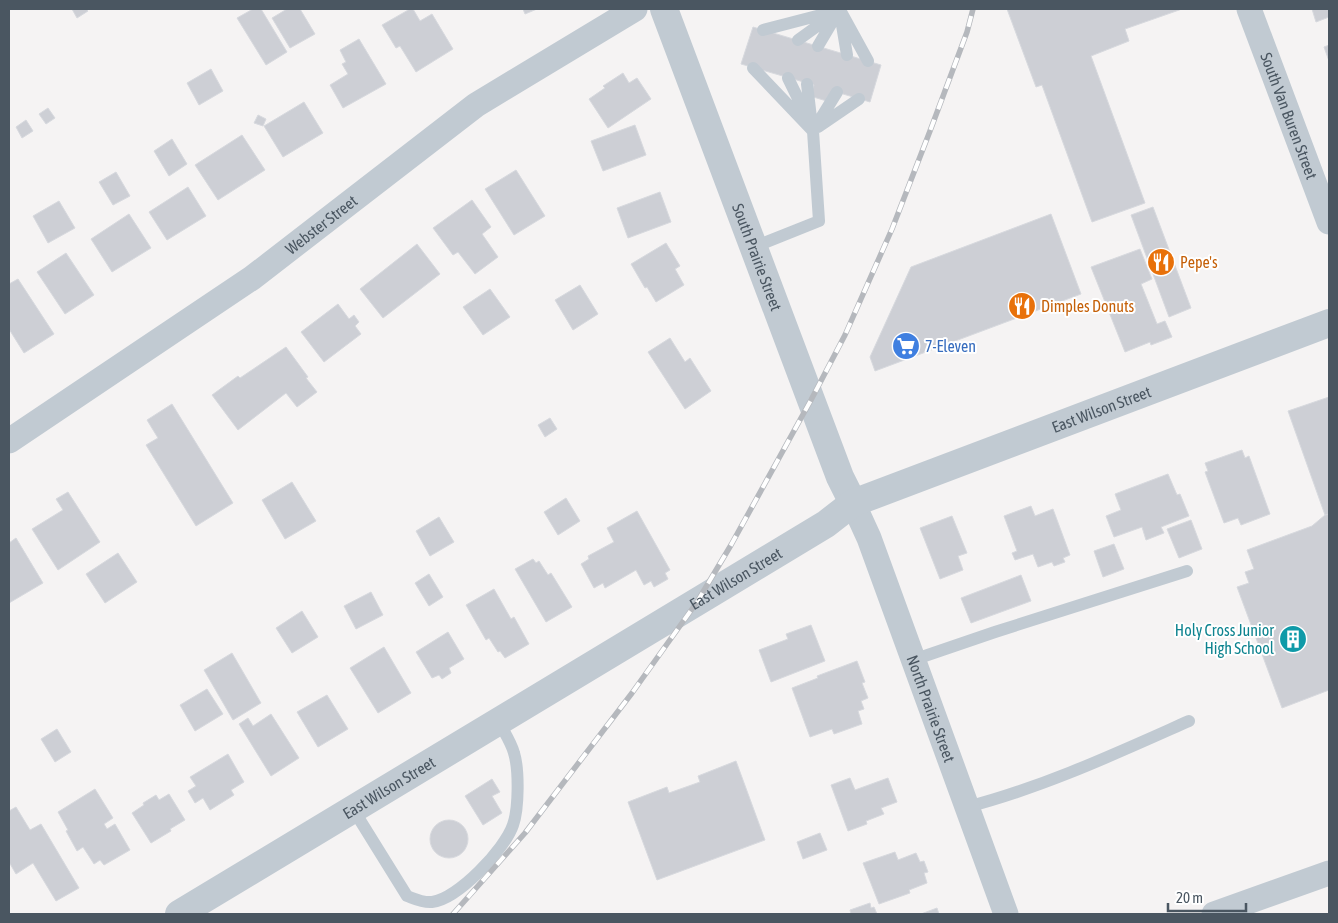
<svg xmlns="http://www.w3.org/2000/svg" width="1338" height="923" viewBox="0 0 1338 923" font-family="'Asap Condensed',sans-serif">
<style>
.building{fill:#cdcfd5;stroke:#d7d9de}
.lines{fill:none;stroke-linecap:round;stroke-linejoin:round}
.service{stroke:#c1cad2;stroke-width:12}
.minor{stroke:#c1cad2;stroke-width:25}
.tertiary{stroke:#c1cad2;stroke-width:28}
.rail-casing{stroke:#b5b8bd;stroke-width:5.5}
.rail{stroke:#fff;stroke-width:4;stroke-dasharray:11;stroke-linecap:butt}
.labels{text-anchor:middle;stroke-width:4;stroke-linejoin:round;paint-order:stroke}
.street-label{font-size:16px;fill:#4a5661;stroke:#fff}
.food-label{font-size:16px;fill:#c56008;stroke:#fff;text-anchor:start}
.shop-label{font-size:16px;fill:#366cbe;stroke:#fff;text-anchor:start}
.culture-label{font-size:16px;fill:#0d838f;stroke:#fff;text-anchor:end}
</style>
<rect width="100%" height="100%" fill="#f5f3f3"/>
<path class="building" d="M 72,9 L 86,9 L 88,11 L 77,18 Z
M 253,9 L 261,9 L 287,52 L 266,65 L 237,18 Z
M 287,9 L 300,9 L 315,34 L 290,48 L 272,18 Z
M 410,9 L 413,9 L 420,21 L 432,14 L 453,49 L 416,72 L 400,46 L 396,48 L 382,25 Z
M 523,9 L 537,9 L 525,14 Z
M 1007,9 L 1182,9 L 1125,29 L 1129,41 L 1091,56 L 1145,203 L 1092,222 L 1042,85 L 1036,87 Z
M 1312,9 L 1329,9 L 1329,17 L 1316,22 Z
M 753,27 L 881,65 L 870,102 L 833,91 L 830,102 L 810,96 L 814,85 L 741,64 Z
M 359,39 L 386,84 L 343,108 L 330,85 L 348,74 L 342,64 L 346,62 L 340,50 Z
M 1329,45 L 1329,61 L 1324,47 Z
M 211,69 L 223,91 L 199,105 L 187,83 Z
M 623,73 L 629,83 L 637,78 L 651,99 L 608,128 L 589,99 L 605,88 L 603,86 Z
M 304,102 L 323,133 L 283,157 L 264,126 Z
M 48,108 L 55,118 L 46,124 L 39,114 Z
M 258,115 L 266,119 L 263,126 L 254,123 Z
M 26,120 L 33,131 L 22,138 L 16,127 Z
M 635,125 L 646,155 L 603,171 L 591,141 Z
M 242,135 L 265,170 L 218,200 L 195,165 Z
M 172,139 L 187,164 L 169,176 L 154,151 Z
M 516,170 L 545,216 L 514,235 L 485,189 Z
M 116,172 L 130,196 L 113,205 L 99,182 Z
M 188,187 L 206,216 L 167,240 L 149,212 Z
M 660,192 L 671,222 L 628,238 L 617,208 Z
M 472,200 L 491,227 L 482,234 L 498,257 L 475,274 L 458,252 L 453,255 L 433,228 Z
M 59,201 L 75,228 L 48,243 L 33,216 Z
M 1153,207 L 1191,308 L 1169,317 L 1131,215 Z
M 129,214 L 151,248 L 112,272 L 91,239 Z
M 1051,214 L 1081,294 L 875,371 L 870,357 L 911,267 Z
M 666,243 L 680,266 L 675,269 L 684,285 L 656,302 L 647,287 L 645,288 L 631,264 Z
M 417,244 L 440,274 L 383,318 L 360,289 Z
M 1140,249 L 1152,279 L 1141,284 L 1157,324 L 1165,321 L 1172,337 L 1151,345 L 1150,342 L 1125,352 L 1091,267 Z
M 66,253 L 94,295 L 65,314 L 37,272 Z
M 18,279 L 54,334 L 24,353 L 9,329 L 9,284 Z
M 580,285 L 598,314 L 573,330 L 555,300 Z
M 490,289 L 510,317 L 483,335 L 463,307 Z
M 338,304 L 349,319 L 354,315 L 359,322 L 355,326 L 361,334 L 324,362 L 301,332 Z
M 670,338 L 685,362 L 690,358 L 711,391 L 685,409 L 648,352 Z
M 286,347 L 308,377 L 306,378 L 317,392 L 297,407 L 286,393 L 238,430 L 212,395 L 238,376 L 240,378 Z
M 1329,397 L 1329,514 L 1325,515 L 1288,411 Z
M 172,404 L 233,503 L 196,526 L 146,445 L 158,438 L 147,420 Z
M 550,418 L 557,429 L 545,437 L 538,425 Z
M 1242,450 L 1245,458 L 1249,456 L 1270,514 L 1241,525 L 1238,518 L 1224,523 L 1205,472 L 1208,471 L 1205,463 Z
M 1168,474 L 1177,495 L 1180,494 L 1189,516 L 1161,527 L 1164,533 L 1146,540 L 1142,527 L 1114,537 L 1106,516 L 1121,510 L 1115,494 Z
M 292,482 L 316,521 L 285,539 L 262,500 Z
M 68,492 L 100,542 L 58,570 L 32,529 L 63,510 L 56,499 Z
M 566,498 L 580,521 L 558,535 L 544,512 Z
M 1031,506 L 1035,516 L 1053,509 L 1070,555 L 1063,558 L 1065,562 L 1054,566 L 1052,562 L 1038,567 L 1033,554 L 1015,560 L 1012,553 L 1017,551 L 1004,516 Z
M 637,511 L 670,570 L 665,573 L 668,579 L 654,587 L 651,581 L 644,585 L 636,570 L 605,588 L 603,583 L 594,588 L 581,564 L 589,559 L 588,556 L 614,542 L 607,528 Z
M 1329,514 L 1329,690 L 1282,708 L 1237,587 L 1249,583 L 1245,572 L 1254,569 L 1247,550 L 1312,526 L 1325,515 Z
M 952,516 L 967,553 L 958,556 L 963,570 L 940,579 L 920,528 Z
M 439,517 L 454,542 L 430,556 L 416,531 Z
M 1191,520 L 1202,549 L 1179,558 L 1167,529 Z
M 16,538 L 43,583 L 9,603 L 9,543 Z
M 1114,544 L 1124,569 L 1103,577 L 1094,551 Z
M 118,553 L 137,582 L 105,603 L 86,574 Z
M 533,559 L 536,563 L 539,561 L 548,575 L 551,573 L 572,607 L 546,622 L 515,569 Z
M 429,574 L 443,597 L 429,606 L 415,583 Z
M 1021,575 L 1031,601 L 971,623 L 961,598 Z
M 494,589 L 511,619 L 514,617 L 529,644 L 505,658 L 500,651 L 498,652 L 489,638 L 486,640 L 466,605 Z
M 371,592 L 383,615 L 356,629 L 344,606 Z
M 302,611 L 318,637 L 292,653 L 276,628 Z
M 811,625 L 825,661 L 771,682 L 759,650 L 788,639 L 786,634 Z
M 448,632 L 464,659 L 449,668 L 451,673 L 442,679 L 439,675 L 432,678 L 416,652 Z
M 384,647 L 411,693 L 378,713 L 350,668 Z
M 232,653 L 261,703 L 233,720 L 204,670 Z
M 857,661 L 865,682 L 862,683 L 868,698 L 861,701 L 864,709 L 858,711 L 862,724 L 834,734 L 832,729 L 810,737 L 792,688 L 818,678 L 817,676 Z
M 207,689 L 223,714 L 195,731 L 180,705 Z
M 327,695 L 348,729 L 318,747 L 297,712 Z
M 271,714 L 299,758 L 271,776 L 239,724 L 248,718 L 253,726 Z
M 57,729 L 71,752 L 55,762 L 41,739 Z
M 228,754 L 244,782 L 231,790 L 234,795 L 210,810 L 203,798 L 195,803 L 188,791 L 196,786 L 190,777 Z
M 736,761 L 765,840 L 657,880 L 628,802 L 667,787 L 669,793 L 700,782 L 698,776 Z
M 850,778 L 855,790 L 888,778 L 897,802 L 881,808 L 884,814 L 866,821 L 867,824 L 848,831 L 831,785 Z
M 492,779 L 500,792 L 492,796 L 502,813 L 483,825 L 465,796 Z
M 95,789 L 113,818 L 104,824 L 107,829 L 115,824 L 130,850 L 104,865 L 100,860 L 94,864 L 83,847 L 77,851 L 66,831 L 68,830 L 58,812 Z
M 169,794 L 185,820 L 170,829 L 171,831 L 151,843 L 132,813 L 144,805 L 143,803 L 156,795 L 159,800 Z
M 16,807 L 30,830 L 41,824 L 79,888 L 56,901 L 33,863 L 16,874 L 9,862 L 9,811 Z
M430 839a19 19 0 1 1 38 0a19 19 0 1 1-38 0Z
M 820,833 L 827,850 L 803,859 L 797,842 Z
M 895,852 L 898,860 L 916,853 L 920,862 L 924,861 L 928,872 L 924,873 L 927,883 L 909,890 L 910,893 L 879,904 L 863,863 Z
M 870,903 L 871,908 L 874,907 L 877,914 L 851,914 L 850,910 Z
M 937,908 L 939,914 L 921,914 Z"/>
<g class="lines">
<path class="service" d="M 840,10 L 868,61
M 841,19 L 847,55
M 763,30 L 840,10
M 798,40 L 834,14
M 818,46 L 837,14
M 753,68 L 813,131
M 788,78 L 808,119
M 807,84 L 811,118
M 818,127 L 859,99
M 754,247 L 819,221 L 813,131 L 837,92
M 913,660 L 995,632 L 1187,571
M 967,807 C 1044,787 1117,753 1189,721
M 353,809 L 407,896 C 415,899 423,903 432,902 C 458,899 505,849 513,825 C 519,808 519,769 514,753 C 511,742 504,732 499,722"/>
<g class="minor">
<path id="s1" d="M 1249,9 L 1329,222"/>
<path id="s2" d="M 9,441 L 252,278 L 476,105 L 635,9"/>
<path id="s3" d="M 853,503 L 869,538 L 1006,914"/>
<path d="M 1214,914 L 1329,873"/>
</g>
<g class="tertiary">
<path id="s4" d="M 664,9 L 840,477 L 853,503"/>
<path id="s5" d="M 179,914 L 705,597 L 826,524 L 853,503 L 1329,323"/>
</g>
<g class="rail-casing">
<path id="rail" d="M 453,914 L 525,833 L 632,693 L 697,602 L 731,545 L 811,400 L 845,335 L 892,229 L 930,131 L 967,32 L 973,9"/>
</g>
<use href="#rail" class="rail"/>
</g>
<defs>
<g id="restaurant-disc" transform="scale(1.4375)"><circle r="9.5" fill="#e8710a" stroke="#fff"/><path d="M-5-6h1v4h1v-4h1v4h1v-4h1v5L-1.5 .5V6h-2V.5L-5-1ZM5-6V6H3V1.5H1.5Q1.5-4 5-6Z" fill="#fff"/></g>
<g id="supermarket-disc" transform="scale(1.4375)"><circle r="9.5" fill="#3f7fe0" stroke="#fff"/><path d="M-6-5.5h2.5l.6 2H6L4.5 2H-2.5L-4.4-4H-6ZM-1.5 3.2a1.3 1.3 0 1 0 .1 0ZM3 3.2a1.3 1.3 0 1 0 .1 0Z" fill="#fff"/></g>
<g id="building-disc" transform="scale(1.4375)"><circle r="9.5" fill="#0f9aa8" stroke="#fff"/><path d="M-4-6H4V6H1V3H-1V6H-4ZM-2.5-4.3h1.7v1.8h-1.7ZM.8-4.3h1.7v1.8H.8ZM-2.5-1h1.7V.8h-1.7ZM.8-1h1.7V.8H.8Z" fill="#fff"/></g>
</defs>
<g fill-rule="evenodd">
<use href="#restaurant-disc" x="1161" y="262"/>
<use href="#restaurant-disc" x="1022" y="306"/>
<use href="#supermarket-disc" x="906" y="346"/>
<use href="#building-disc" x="1293" y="639"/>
</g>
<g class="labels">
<g class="street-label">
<text dy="6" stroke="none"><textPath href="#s1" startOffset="114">South Van Buren Street</textPath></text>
<text dy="6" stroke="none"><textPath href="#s2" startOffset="380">Webster Street</textPath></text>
<text dy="6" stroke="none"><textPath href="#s4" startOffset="265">South Prairie Street</textPath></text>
<text dy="6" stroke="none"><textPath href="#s5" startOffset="1055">East Wilson Street</textPath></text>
<text dy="6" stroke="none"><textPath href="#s5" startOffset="650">East Wilson Street</textPath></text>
<text dy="6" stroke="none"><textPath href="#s3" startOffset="220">North Prairie Street</textPath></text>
<text dy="6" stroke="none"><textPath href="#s5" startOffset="245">East Wilson Street</textPath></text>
</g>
<g class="food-label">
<text x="1180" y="268">Pepe's</text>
<text x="1041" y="312">Dimples Donuts</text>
</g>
<g class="shop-label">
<text x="925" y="352">7-Eleven</text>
</g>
<g class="culture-label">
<text x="1274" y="636">Holy Cross Junior<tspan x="1274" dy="18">High School</tspan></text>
</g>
</g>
<rect width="1338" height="923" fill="none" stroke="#4a5661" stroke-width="20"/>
<path d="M1168 903v8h78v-8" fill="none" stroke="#4a5661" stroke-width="2.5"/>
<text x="1176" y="903" font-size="15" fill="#4a5661" stroke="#ffffff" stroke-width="4" paint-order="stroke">20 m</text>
</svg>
